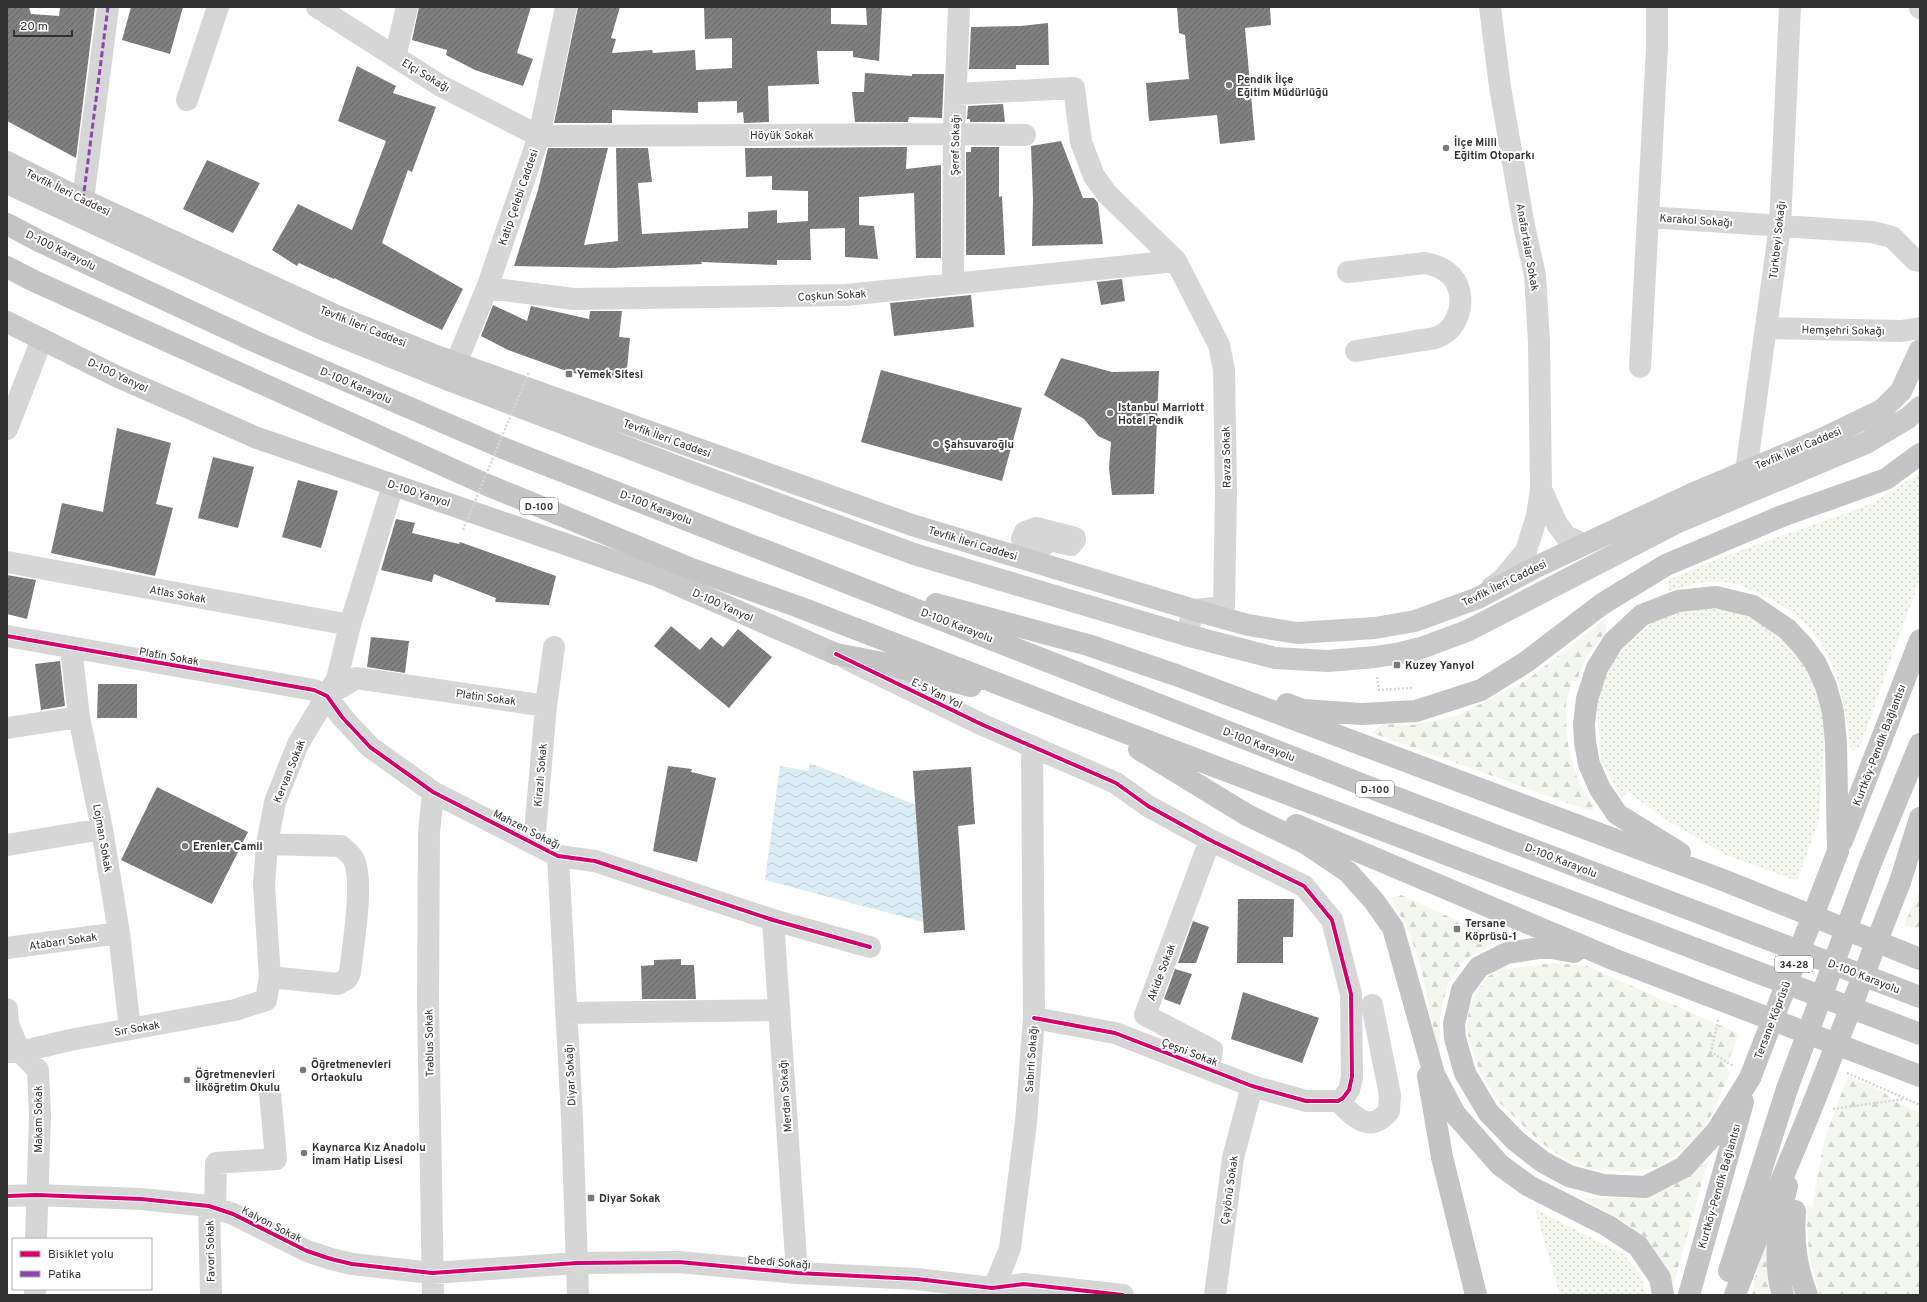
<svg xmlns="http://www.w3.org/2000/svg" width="1927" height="1302" viewBox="0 0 1927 1302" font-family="Overpass,sans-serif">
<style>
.grass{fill:url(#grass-dots)}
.forest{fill:url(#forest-firs)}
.water{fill:url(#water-waves)}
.building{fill:url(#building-hatch)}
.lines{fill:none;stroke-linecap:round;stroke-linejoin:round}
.path{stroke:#d6d6d6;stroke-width:2.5;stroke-dasharray:2 2;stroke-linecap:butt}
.minor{stroke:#d6d6d6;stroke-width:22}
.major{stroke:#c9c9c9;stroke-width:22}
.highway{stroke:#c4c4c4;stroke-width:22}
.path-bridge{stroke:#d6d6d6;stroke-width:2.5;stroke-dasharray:2 2;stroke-linecap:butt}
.highway-bridge{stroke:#c4c4c4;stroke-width:22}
.quiet{stroke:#8e44ad;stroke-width:3;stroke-dasharray:6 3;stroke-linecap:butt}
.cycleway-casing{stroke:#fff;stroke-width:6}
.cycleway{stroke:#d6006c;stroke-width:4}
.poi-dot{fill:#7a7a7a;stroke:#fff;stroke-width:1.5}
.labels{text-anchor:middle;stroke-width:4;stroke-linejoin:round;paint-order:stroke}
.shield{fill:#fff;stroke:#707070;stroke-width:1}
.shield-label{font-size:10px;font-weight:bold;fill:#323232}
.street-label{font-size:11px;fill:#323232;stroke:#fff}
.poi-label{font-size:11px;font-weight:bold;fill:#323232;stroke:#fff;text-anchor:start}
</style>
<defs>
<pattern id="grass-dots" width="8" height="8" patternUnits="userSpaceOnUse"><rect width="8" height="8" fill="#f3f7ee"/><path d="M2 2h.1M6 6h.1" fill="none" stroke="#d1d4cd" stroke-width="1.8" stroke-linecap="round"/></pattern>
<pattern id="forest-firs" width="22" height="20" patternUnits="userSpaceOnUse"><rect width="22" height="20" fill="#f3f7ee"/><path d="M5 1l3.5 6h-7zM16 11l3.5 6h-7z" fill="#d1d4cd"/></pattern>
<pattern id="water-waves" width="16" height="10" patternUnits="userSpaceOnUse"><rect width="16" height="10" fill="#dbecf4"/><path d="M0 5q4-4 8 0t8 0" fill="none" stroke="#bccbd2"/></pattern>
<pattern id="building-hatch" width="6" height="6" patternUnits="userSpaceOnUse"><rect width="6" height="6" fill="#808080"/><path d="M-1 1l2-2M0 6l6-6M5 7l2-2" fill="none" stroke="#696969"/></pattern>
</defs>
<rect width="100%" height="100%" fill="#fff"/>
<path class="grass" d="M 1920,473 L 1920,578 L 1860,747 L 1851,751 C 1842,681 1832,627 1762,595 C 1742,585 1729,580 1706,582 C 1694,583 1680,588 1668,591 L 1669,580 L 1717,559 L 1871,504 Z
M 1708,607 C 1768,616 1803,638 1820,699 C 1825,717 1826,736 1828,754 L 1823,751 L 1819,820 L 1797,881 L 1726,855 L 1665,819 L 1628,792 L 1622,798 L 1601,760 L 1597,707 L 1595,706 L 1605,670 L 1629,643 L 1656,619 L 1689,609 Z
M 1535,1209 L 1623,1254 L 1640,1274 L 1646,1295 L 1560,1295 Z"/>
<path class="forest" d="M 1605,619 L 1606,631 L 1584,661 L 1577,681 L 1572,681 C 1570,690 1566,699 1566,708 C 1565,742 1572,781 1596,807 L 1590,811 L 1372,733 L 1383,724 L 1414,725 L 1459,715 L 1527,680 Z
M 1920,889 L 1920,929 L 1904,925 Z
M 1401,895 L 1491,936 L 1493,946 L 1466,958 L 1448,983 L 1440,1015 L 1440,1063 L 1422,971 L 1410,934 L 1391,898 Z
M 1551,963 L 1587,966 L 1739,1034 L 1726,1067 L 1730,1073 L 1706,1127 L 1681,1152 L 1656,1168 L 1630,1172 L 1591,1169 L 1563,1158 L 1539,1141 L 1497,1100 L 1480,1072 L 1469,1040 L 1467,1023 L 1470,1005 L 1485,979 L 1503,966 L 1508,969 Z
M 1848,1076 L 1884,1092 L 1892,1100 L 1920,1113 L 1920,1295 L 1820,1295 L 1818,1290 L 1809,1256 L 1806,1206 L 1812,1208 L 1824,1141 Z
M 1708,1161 L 1673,1286 L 1652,1248 L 1629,1225 L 1582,1198 L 1638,1198 L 1671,1187 Z
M 1765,1239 L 1770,1295 L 1751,1295 Z"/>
<path class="water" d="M 810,763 L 916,805 L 923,922 L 765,880 L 780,766 L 808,771 Z"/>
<path class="building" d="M 7,7 L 29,7 L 31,14 L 59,16 L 60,7 L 95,7 L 76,158 L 7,121 Z
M 131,7 L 183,7 L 170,54 L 122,40 Z
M 419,7 L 531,7 L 517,53 L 533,59 L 523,86 L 475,70 L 446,55 L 447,50 L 412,40 Z
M 578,7 L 620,7 L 611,38 L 616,39 L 612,53 L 652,50 L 653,53 L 695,50 L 696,70 L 732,68 L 732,38 L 705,39 L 704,7 L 831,7 L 831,24 L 867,25 L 866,7 L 882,7 L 879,61 L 853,57 L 853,51 L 817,51 L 819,84 L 768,86 L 769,122 L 744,123 L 743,112 L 737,113 L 737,101 L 698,102 L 698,113 L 612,110 L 612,123 L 554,123 Z
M 1177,7 L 1270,7 L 1271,25 L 1245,28 L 1255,140 L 1220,144 L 1217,115 L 1149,121 L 1146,83 L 1189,79 L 1185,35 L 1179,33 Z
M 1048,23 L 1049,65 L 1016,65 L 1016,69 L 969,69 L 971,27 L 1021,26 Z
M 357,66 L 396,86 L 393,93 L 436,107 L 412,172 L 408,170 L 382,243 L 463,289 L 442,330 L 334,278 L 334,279 L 299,263 L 297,266 L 272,250 L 298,204 L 352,230 L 386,141 L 338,121 Z
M 865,73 L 912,76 L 912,74 L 944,74 L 942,118 L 909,117 L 908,122 L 855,122 L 852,92 L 864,92 Z
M 1003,104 L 1005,122 L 970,122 L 970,119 L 967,119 L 968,106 Z
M 1061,141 L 1083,198 L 1094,198 L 1098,203 L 1103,244 L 1032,246 L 1033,199 L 1031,146 Z
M 907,147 L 906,169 L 941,165 L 941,258 L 916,258 L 914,193 L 859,197 L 859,225 L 874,226 L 878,259 L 845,257 L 845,228 L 810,229 L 811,260 L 777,260 L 777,265 L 701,262 L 702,264 L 611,268 L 514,266 L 538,190 L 548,148 L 608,148 L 584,245 L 618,241 L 616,148 L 648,148 L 652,182 L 638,183 L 642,234 L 748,228 L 748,212 L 777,210 L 777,223 L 808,221 L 808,191 L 772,190 L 772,176 L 746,177 L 745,148 Z
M 971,147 L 999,147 L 999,197 L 1002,196 L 1005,255 L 966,255 L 966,152 L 971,152 Z
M 207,160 L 260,183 L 233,233 L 183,209 Z
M 1122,279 L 1125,301 L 1101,305 L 1097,282 Z
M 971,295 L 974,327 L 894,336 L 890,303 Z
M 493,305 L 527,321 L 531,306 L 589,319 L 590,311 L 622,311 L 619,337 L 630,338 L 626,378 L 572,373 L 508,350 L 481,336 Z
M 1061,358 L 1112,372 L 1159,371 L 1154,494 L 1112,495 L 1109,468 L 1111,442 L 1098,436 L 1084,419 L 1044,395 Z
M 881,370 L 1022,408 L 1002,481 L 861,442 Z
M 117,428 L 171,443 L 156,504 L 173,508 L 155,576 L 51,553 L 62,503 L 103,512 Z
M 213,457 L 254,467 L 238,528 L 198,518 Z
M 298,480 L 338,491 L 321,548 L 282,537 Z
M 396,519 L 415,523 L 412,533 L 459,544 L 460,542 L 556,576 L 549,605 L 495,602 L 496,598 L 434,574 L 432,582 L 381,570 Z
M 7,575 L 36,580 L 27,619 L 7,614 Z
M 671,626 L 700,650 L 711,637 L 723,647 L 738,629 L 772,657 L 729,708 L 654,646 Z
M 371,637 L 409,641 L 405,673 L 367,667 Z
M 60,661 L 65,706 L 41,710 L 35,664 Z
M 98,684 L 137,684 L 137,718 L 97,718 Z
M 668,766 L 692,769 L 691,772 L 716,778 L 697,862 L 653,851 Z
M 971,767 L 975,824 L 958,826 L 965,930 L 924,933 L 913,771 Z
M 157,787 L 248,832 L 212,904 L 121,860 Z
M 1238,899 L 1294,899 L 1293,937 L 1283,937 L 1283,963 L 1237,963 Z
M 1193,921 L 1209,927 L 1196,963 L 1178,963 Z
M 681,959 L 681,965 L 694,965 L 696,999 L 642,999 L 641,966 L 654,965 L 654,960 Z
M 1175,969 L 1192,974 L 1180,1005 L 1164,999 Z
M 1243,992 L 1319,1018 L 1302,1063 L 1231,1039 Z"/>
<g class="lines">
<path class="path" d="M 1377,677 L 1379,690 L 1411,688 L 1411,691
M 1718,1020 L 1711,1052 L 1733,1066
M 1847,1073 L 1920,1105
M 1833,1109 L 1904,1099"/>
<path class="minor" d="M 317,7 L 441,86 L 539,136 L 954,134 L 1025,135
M 1490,7 L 1500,87 L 1524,226 L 1535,275 L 1539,342 L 1541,489 L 1537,516 L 1526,551 L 1502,580 L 1492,587
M 1657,7 L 1657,48 L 1648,217 L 1872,232 L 1892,237 L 1915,260 L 1920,261
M 1920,7 L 1920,8
M 395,57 L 407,7
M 956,94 L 1074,88 L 1081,142 L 1094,176 L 1107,194 L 1176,261 L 1219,345 L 1224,370 L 1226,492 L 1224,607 L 1194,610 L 1186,635
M 187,100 L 218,7
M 83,200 L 108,7
M 1348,272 L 1425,263 C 1441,266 1455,274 1459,290 C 1464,309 1455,332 1435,338 C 1427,340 1418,340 1411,342 C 1392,345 1374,348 1356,351
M 953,283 L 954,134 L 959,7
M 487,288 L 574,299 L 846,295 L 1176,261
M 1767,328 L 1901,331 L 1920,328
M 1640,367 L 1648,217
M 449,380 L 487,288 L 539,136 L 566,7
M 7,429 L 42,339
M 1746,471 L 1780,226 L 1790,7
M 1541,489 L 1557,524 L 1566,536 L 1583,544
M 1040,529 L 1045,539 L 1043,546 L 1038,550 L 1027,549 L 1022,539 L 1025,532 L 1036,528 L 1075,538 L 1075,540 L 1071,545 L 1045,539
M 7,562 L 350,625
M 7,636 L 314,690 L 327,696 L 342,717 L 370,747 L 433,792 L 558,856 L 595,861 L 773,920 L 870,947
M 71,648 L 79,717 L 102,829 L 119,933 L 130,1029
M 847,659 L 983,725 L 1116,783 L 1148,806 L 1210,840 L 1304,886 L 1332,920 L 1351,994 L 1352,1077 L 1349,1090 L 1343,1098 L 1338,1101 L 1306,1101 L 1252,1086 L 1115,1033 L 1034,1018
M 327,696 L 356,678 L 546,706
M 7,728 L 79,717
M 433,792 L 429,833 L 428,1000 L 433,1295
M 267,844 L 341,846 C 346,851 351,854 354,860 C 364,882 353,946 350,972 L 347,979 L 338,984 L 270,977
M 534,844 L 546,706 L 554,647
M 7,845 L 102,829
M 558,856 L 572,1118 L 578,1295
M 773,920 L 797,1273
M 7,948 L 119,933
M 7,1009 L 8,1024 L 20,1052 L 38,1070 L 40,1116 L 36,1239
M 566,1013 L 779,1010
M 7,1052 L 20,1052 L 70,1040 L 235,1010 L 266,1000 L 270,977 L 264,885 L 267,844 L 275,802 L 298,744 L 337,679 L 350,625 L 393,485
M 1209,1069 L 1212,1050 L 1145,1015 L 1210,840
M 1338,1101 C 1354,1116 1369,1135 1389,1111 L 1390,1095 L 1372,1005
M 7,1196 L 37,1195 L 141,1199 L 209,1206 L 233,1214 L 307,1251 L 331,1259 L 352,1264 L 432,1273 L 577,1263 L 679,1262 L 797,1273 L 917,1279 L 992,1288 L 1024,1284 L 1123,1295
M 209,1206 L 211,1295
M 215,1208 L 216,1163 L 276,1159 L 270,1093
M 35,1295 L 35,1289
M 992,1295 L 992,1288 L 999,1276 L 1010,1248 L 1026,1122 L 1034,1018 L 1032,746
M 1215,1295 L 1233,1158 L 1252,1086"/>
<path class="major" d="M 7,162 L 83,200 L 339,317 L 431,354 L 912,525 L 1194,610 L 1248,625 L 1297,633 L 1375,628 L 1415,621 L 1478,598 L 1536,567 L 1692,494 L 1822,439 L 1882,410 L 1901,391 L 1920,350
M 7,183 L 322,329 L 449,380 L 689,471 L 914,554 L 1186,635 L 1275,658 L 1328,661 L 1375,657 L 1401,653 L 1421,648 L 1467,631 L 1678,522 L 1866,443 L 1908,418 L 1920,407
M 7,322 L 116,376 L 257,438 L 655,575 L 836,654"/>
<path class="highway" d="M 7,224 L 41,242 L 254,341 L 503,448 L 1384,793 L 1920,997
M 7,267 L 34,281 L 485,484 L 689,568 L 799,607 L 1082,716 L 1920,1034
M 936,604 L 1088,645 L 1176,675 L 1723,880 L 1920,959
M 836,654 L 883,663 L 971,686
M 1287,704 L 1303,710 L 1362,714 L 1416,711 L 1481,690 L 1526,662 L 1602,604 L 1666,565 L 1782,516 L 1886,479 L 1920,454
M 1139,749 L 1247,815 L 1305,843 L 1348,872 L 1374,901 L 1393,928 L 1434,1074 L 1455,1114 L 1500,1165 L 1529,1186 L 1608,1226 L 1638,1246 L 1660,1278 L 1663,1295
M 1296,825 L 1613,959 L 1920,1076
M 1842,841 L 1920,640
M 1680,853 L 1617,814 L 1600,789 L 1589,764 L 1585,742 L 1584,724 L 1587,699 L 1597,668 L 1613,642 L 1642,615 L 1678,601 L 1716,597 L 1753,606 L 1787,629 L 1803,646 L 1816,664 L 1826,686 L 1833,712 L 1836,742 L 1838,851
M 1870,865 L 1920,744
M 1900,882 L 1920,818
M 1574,952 L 1546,947 L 1507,953 L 1479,967 L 1462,990 L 1454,1024 L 1455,1038 L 1465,1073 L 1488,1112 L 1516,1141 L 1543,1162 L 1569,1176 L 1603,1185 L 1645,1187 L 1684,1167 L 1716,1132 L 1750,1078
M 1428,1076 L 1442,1157 L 1476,1295
M 1795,1211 C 1793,1243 1796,1266 1807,1295
M 1729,1271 L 1787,1089
M 1689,1295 L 1743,1102
M 1735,1295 C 1762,1221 1796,1150 1824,1076
M 1783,1295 C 1773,1264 1778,1218 1787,1186"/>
<path class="path-bridge" d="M 463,530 L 529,372"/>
<path class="highway-bridge" d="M 1824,1076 L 1900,882
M 1750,1078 L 1838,851
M 1787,1089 L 1870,865"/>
<path class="quiet" d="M 83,200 L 108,7"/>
<g class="cycleway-casing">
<path id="cycleway" d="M 7,636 L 314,690 L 327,696 L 342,717 L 370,747 L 433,792 L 558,856 L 595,861 L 773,920 L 870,947
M 836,654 L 983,725 L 1116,783 L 1148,806 L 1210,840 L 1304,886 L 1332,920 L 1351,994 L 1352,1077 L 1349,1090 L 1343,1098 L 1338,1101 L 1306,1101 L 1252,1086 L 1115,1033 L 1034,1018
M 7,1196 L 37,1195 L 141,1199 L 209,1206 L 233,1214 L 307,1251 L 331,1259 L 352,1264 L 432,1273 L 577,1263 L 679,1262 L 797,1273 L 917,1279 L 992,1288 L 1024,1284 L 1123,1295"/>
</g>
<use href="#cycleway" class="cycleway"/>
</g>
<g class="poi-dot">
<circle cx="1229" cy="85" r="4"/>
<circle cx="1446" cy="148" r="4"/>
<rect x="565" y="370" width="8" height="8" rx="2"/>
<circle cx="1110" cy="413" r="4"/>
<circle cx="936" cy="444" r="4"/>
<rect x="1393" y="661" width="8" height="8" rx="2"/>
<circle cx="185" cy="846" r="4"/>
<rect x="1453" y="925" width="8" height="8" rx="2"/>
<circle cx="303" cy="1070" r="4"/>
<circle cx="187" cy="1080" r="4"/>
<circle cx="304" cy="1153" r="4"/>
<rect x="587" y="1194" width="8" height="8" rx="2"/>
</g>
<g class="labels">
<g class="shield">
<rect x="520" y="498" width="38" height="16" rx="3"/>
<rect x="1356" y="781" width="38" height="16" rx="3"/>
<rect x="1775" y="956" width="38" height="16" rx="3"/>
</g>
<g class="shield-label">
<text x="539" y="510">D-100</text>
<text x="1375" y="793">D-100</text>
<text x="1794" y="968">34-28</text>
</g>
<g class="street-label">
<text transform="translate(426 75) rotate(31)" y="4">Elçi Sokağı</text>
<text x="782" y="139">Höyük Sokak</text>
<text transform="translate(955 145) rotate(-89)" y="4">Şeref Sokağı</text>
<text transform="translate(68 192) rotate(26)" y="4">Tevfik İleri Caddesi</text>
<text transform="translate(518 197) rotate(-71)" y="4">Katip Çelebi Caddesi</text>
<text transform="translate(1696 220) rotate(4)" y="4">Karakol Sokağı</text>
<text transform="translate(1777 240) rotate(-84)" y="4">Türkbeyi Sokağı</text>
<text transform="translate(1528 247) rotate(80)" y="4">Anafartalar Sokak</text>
<text transform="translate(61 250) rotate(26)" y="4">D-100 Karayolu</text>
<text transform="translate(832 295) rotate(-3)" y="4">Coşkun Sokak</text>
<text transform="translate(363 326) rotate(22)" y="4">Tevfik İleri Caddesi</text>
<text transform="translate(1843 330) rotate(1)" y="4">Hemşehri Sokağı</text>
<text transform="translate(118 375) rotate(25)" y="4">D-100 Yanyol</text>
<text transform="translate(356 385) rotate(23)" y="4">D-100 Karayolu</text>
<text transform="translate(667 438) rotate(20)" y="4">Tevfik İleri Caddesi</text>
<text transform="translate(1798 448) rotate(-23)" y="4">Tevfik İleri Caddesi</text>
<text transform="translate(1226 457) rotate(-91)" y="4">Ravza Sokak</text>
<text transform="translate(419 493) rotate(18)" y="4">D-100 Yanyol</text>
<text transform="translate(656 507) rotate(21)" y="4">D-100 Karayolu</text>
<text transform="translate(973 543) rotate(17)" y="4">Tevfik İleri Caddesi</text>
<text transform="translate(1504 583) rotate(-26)" y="4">Tevfik İleri Caddesi</text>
<text transform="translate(178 594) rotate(10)" y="4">Atlas Sokak</text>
<text transform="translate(723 605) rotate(24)" y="4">D-100 Yanyol</text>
<text transform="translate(957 625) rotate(21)" y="4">D-100 Karayolu</text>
<text transform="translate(169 656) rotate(10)" y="4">Platin Sokak</text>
<text transform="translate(937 693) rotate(26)" y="4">E-5 Yan Yol</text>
<text transform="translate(486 697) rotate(8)" y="4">Platin Sokak</text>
<text transform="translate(1259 744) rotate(21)" y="4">D-100 Karayolu</text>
<text transform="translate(1879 745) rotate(-69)" y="4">Kurtköy-Pendik Bağlantısı</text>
<text transform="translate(289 771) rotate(-68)" y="4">Kervan Sokak</text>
<text transform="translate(540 775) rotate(-85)" y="4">Kirazlı Sokak</text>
<text transform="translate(527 829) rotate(27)" y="4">Mahzen Sokağı</text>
<text transform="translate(103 838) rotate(80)" y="4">Lojman Sokak</text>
<text transform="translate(1561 860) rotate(21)" y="4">D-100 Karayolu</text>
<text transform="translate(63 941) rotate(-8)" y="4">Atabarı Sokak</text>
<text transform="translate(1161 972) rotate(-69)" y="4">Akide Sokak</text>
<text transform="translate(1864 976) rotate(21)" y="4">D-100 Karayolu</text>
<text transform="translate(1772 1020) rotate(-69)" y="4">Tersane Köprüsü</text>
<text transform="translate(137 1028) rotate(-10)" y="4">Sır Sokak</text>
<text transform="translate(429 1043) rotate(-91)" y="4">Trablus Sokak</text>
<text transform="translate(1190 1052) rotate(21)" y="4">Çeşni Sokak</text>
<text transform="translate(1031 1059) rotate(-86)" y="4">Sabırlı Sokağı</text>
<text transform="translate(570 1075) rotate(-93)" y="4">Diyar Sokağı</text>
<text transform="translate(785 1096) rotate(-94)" y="4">Merdan Sokağı</text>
<text transform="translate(38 1119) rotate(-90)" y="4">Makam Sokak</text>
<text transform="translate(1719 1186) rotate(-74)" y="4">Kurtköy-Pendik Bağlantısı</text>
<text transform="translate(1229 1190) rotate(-82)" y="4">Çayönü Sokak</text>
<text transform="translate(272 1224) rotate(27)" y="4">Kalyon Sokak</text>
<text transform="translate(210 1251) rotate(-91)" y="4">Favori Sokak</text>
<text transform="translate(779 1262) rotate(5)" y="4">Ebedi Sokağı</text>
</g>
<g class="poi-label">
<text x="1237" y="83">Pendik İlçe<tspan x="1237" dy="13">Eğitim Müdürlüğü</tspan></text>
<text x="1454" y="146">İlçe Milli<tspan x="1454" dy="13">Eğitim Otoparkı</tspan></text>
<text x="577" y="378">Yemek Sitesi</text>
<text x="1118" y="411">Istanbul Marriott<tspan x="1118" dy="13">Hotel Pendik</tspan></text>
<text x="944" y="448">Şahsuvaroğlu</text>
<text x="1405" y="669">Kuzey Yanyol</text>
<text x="193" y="850">Erenler Camii</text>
<text x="1465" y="927">Tersane<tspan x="1465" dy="13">Köprüsü-1</tspan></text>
<text x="311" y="1068">Öğretmenevleri<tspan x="311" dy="13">Ortaokulu</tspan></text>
<text x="195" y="1078">Öğretmenevleri<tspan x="195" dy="13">İlköğretim Okulu</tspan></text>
<text x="312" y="1151">Kaynarca Kız Anadolu<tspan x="312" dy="13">İmam Hatip Lisesi</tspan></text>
<text x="599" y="1202">Diyar Sokak</text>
</g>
</g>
<rect width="1927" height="1302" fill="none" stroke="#323232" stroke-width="16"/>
<rect x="12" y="1238" width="140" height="52" fill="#ffffff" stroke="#adadad"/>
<rect x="20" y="1251" width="20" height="6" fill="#d6006c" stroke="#adadad"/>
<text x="48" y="1258" font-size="12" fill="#323232">Bisiklet yolu</text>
<rect x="20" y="1271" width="20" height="6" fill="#8e44ad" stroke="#adadad"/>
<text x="48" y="1278" font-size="12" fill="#323232">Patika</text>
<path d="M14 30v6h58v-6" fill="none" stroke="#323232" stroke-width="2"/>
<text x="20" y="30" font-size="12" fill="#323232" stroke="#ffffff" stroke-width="3" paint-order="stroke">20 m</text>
</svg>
